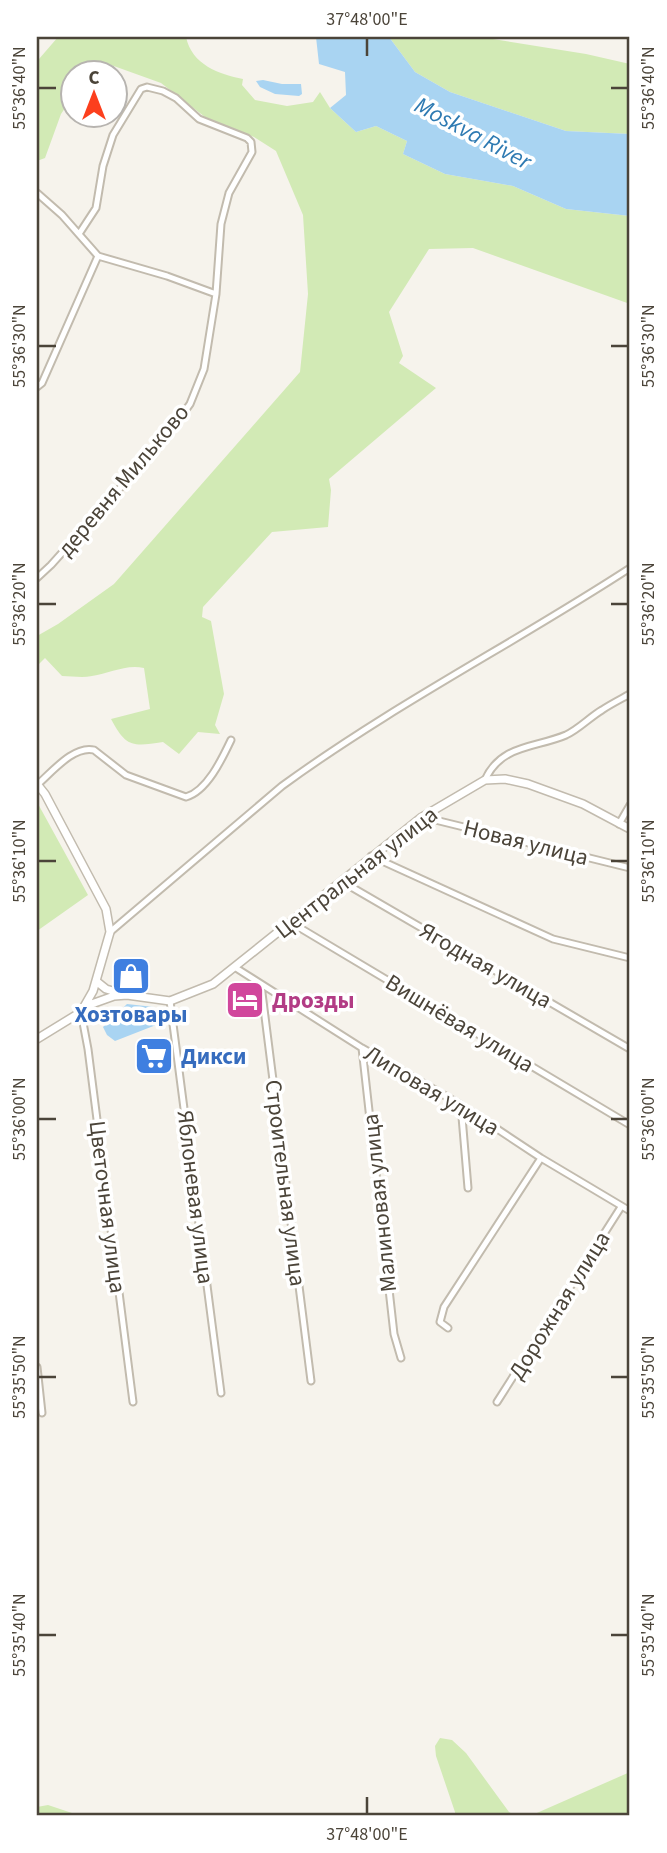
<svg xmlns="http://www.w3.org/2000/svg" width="667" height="1853" viewBox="0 0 667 1853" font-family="'Source Sans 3',sans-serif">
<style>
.green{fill:#d2eab5}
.water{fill:#a9d4f2}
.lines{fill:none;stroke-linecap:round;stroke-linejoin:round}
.minor-casing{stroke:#c2bbae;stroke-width:9}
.tertiary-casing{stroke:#c2bbae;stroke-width:10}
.minor{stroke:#fff;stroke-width:5}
.tertiary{stroke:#fff;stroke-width:7}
.ticks{fill:none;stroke:#4b4439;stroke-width:2.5}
.labels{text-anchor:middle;stroke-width:7;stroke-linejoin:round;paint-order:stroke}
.street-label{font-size:23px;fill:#4b4439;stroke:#fff}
.hotel-label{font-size:23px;font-weight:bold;fill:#b23c85;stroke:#fff;text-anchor:start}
.shop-label{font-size:23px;font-weight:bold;fill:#366cbe;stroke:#fff}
.water-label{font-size:24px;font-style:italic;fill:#2e7ab2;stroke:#fff}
.neatline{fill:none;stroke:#4b4439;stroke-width:2.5}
.ticks-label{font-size:18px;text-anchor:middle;fill:#4b4439}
</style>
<rect width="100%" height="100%" fill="#f6f3ec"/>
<path class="green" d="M 58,37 L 186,37 C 192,65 219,74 243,79 L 242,85 L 255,100 L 287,106 L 313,102 L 320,92 L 330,108 L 356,132 L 376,126 L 407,141 L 403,154 L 445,174 L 513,186 L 566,209 L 630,216 L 630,304 L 473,248 L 429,249 L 389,312 L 403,356 L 399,363 L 436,388 L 329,479 L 331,490 L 328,527 L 272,532 L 203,607 L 202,617 L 211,621 L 224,694 L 215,725 L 220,734 L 198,732 L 179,754 L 163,742 C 132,747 126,747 111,719 L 150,709 L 144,668 C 125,664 109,674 92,676 C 82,678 72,676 62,676 L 45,658 L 37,666 L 37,636 L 58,624 L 114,584 L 300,372 L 308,294 L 303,215 L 276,151 L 254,137 L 205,117 L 161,83 L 111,65 L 89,73 L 74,74 L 73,96 L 61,114 L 45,158 L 37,161 L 37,70 L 39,59 Z
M 389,37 L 487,38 L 586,54 L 630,64 L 630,134 L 566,131 L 450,92 L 415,72 Z
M 37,802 L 88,895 L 37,931 Z
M 440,1738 L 452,1740 L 466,1753 L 509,1812 L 516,1816 L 455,1816 L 455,1812 L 436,1756 L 435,1746 Z
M 630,1772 L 630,1816 L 530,1816 Z
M 48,1805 L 72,1813 L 126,1816 L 37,1816 L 37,1807 Z"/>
<path class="water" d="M 316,37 L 389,37 L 415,72 L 450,92 L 566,131 L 630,134 L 630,216 L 566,209 L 513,186 L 445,174 L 403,154 L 407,141 L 376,126 L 356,132 L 330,108 L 346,95 L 345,72 L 319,64 Z
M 263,80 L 282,84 L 301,84 L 302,94 L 299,96 L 275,94 L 260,87 L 256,81 Z
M 127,1004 L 154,1007 L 159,1011 L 156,1025 L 115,1041 L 107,1035 L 103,1027 Z"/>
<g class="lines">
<g class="minor-casing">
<path id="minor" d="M 37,193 L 62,215 L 98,256 L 167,276 L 216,294
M 37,387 L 42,383 L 98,256
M 37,578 L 51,565 L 165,438 L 190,404 L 204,369 L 216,294 L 221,224 L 229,193 L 252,152 L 251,142 L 247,138 L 199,119 L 176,98 L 163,91 L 147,87 L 141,89 L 113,135 L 103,166 L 96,208 L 79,234
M 485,780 C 501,744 536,748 566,735 C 579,729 590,717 602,710 C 611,704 621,699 630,694
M 37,785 C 52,772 74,745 94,750 L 126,775 L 186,797 C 207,791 222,759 231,740
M 423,817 L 630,868
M 619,824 L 630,805
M 371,856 L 553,939 L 630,958
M 341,881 L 630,1049
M 290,922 L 630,1125
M 110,932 L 282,786 C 393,705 515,643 630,568
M 236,968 L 362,1048 L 461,1105 L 541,1158 L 630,1211
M 261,985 L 311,1381
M 170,1001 L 221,1393
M 81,1012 L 88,1049 L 133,1402
M 362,1048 L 394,1334 L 401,1358
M 461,1105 L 468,1188
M 448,1328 L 440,1322 L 444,1307 L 541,1158
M 37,1367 L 42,1413
M 497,1402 L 621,1207"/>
</g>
<g class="tertiary-casing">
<path id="tertiary" d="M 37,784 L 45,794 L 106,909 L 110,932 L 93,991 L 81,1012 L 37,1039
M 96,981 L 106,989 L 123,994
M 86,1006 L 114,996 L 127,995 L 170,1001 L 213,984 L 422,817 L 485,780 L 505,779 L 528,784 L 583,804 L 630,829"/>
</g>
<use href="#minor" class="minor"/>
<use href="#tertiary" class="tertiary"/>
</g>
<path class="ticks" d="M 367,38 L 367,56M 38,88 L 56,88M 611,88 L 628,88M 38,346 L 56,346M 611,346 L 628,346M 38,604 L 56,604M 611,604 L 628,604M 38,861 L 56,861M 611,861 L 628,861M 38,1119 L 56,1119M 611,1119 L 628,1119M 38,1377 L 56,1377M 611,1377 L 628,1377M 38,1635 L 56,1635M 611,1635 L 628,1635M 367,1797 L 367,1814"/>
<defs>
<g id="shop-square" transform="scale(2.0125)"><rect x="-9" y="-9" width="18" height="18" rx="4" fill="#3f7fe0" stroke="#fff"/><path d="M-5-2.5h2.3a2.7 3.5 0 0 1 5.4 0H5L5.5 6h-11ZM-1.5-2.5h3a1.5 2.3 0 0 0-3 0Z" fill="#fff"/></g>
<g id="hotel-square" transform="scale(2.0125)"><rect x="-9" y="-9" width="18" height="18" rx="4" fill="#d1479c" stroke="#fff"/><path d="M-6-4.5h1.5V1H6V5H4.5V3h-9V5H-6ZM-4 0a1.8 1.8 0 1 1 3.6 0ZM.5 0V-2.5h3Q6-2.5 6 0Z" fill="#fff"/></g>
<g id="supermarket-square" transform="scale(2.0125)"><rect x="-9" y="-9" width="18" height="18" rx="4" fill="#3f7fe0" stroke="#fff"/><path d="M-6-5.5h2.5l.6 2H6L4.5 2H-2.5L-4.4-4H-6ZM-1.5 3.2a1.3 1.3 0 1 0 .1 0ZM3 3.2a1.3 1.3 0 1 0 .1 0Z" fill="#fff"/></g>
</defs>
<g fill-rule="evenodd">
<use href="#shop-square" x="131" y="976"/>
<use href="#hotel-square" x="245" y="1000"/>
<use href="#supermarket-square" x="154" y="1056"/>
</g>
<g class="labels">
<g class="street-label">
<text transform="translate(123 480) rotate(-50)" y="8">деревня Мильково</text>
<text transform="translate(526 842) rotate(14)" y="8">Новая улица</text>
<text transform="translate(356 872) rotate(-38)" y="8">Центральная улица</text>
<text transform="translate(486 965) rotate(30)" y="8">Ягодная улица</text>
<text transform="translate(460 1023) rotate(31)" y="8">Вишнёвая улица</text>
<text transform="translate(432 1090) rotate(31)" y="8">Липовая улица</text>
<text transform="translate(286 1183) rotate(83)" y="8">Строительная улица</text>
<text transform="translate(196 1197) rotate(83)" y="8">Яблоневая улица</text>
<text transform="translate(379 1203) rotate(-96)" y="8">Малиновая улица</text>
<text transform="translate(108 1207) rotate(83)" y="8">Цветочная улица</text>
<text transform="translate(559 1305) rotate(-58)" y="8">Дорожная улица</text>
</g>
<g class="hotel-label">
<text x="272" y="1008">Дрозды</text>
</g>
<g class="shop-label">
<text x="131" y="1022">Хозтовары</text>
<text x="181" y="1064" text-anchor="start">Дикси</text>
</g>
<g class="water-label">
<text transform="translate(473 133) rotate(28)" y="8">Moskva River</text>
</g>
</g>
<rect width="667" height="1853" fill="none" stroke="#ffffff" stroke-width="77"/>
<g transform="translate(94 94)"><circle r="33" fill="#ffffff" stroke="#b7b4b0" stroke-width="2"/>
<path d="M0-5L12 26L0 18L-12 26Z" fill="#fc3f1d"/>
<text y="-10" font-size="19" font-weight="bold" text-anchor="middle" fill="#4b4439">С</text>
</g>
<rect x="38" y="38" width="590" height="1776" class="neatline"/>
<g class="ticks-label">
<text x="367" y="25">37°48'00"E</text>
<text transform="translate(19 88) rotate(-90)" y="6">55°36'40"N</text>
<text transform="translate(648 88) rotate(-90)" y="6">55°36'40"N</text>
<text transform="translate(19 346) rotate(-90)" y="6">55°36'30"N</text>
<text transform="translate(648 346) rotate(-90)" y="6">55°36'30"N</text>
<text transform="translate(19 604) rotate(-90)" y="6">55°36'20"N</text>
<text transform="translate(648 604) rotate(-90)" y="6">55°36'20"N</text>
<text transform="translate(19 861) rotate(-90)" y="6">55°36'10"N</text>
<text transform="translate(648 861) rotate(-90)" y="6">55°36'10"N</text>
<text transform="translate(19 1119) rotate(-90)" y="6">55°36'00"N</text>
<text transform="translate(648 1119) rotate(-90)" y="6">55°36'00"N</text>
<text transform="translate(19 1377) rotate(-90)" y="6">55°35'50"N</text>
<text transform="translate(648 1377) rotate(-90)" y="6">55°35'50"N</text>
<text transform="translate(19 1635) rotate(-90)" y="6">55°35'40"N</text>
<text transform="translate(648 1635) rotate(-90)" y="6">55°35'40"N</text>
<text x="367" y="1840">37°48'00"E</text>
</g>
</svg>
